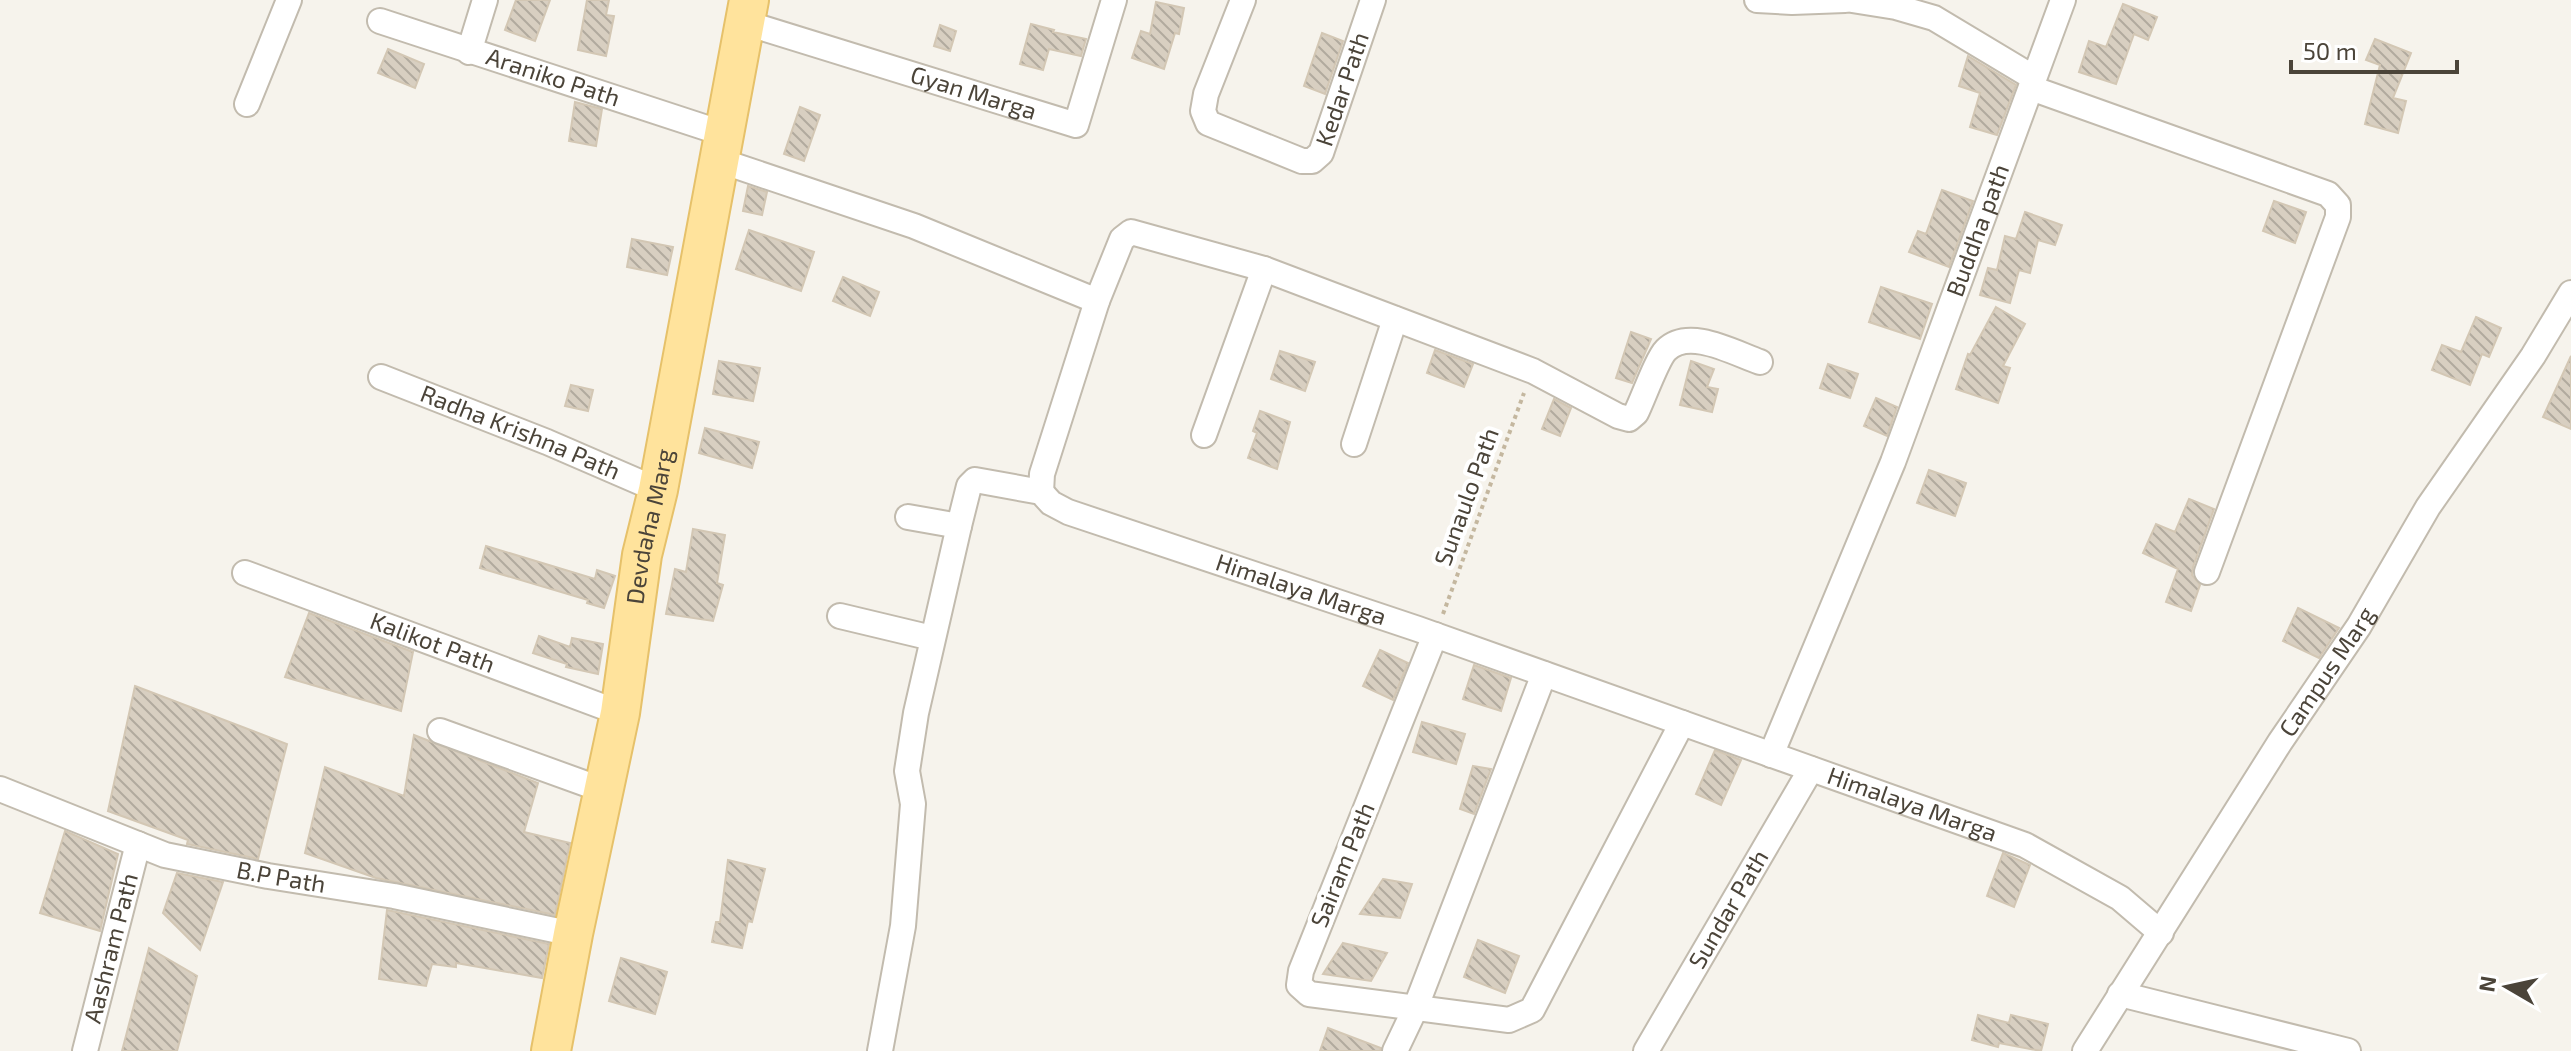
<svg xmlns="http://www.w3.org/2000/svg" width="2571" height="1051" viewBox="0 0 2571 1051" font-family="'Exo 2',sans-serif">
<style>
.building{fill:url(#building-back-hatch);stroke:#d3c7b4;stroke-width:2}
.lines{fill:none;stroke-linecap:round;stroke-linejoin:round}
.street-casing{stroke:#c2bbae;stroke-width:28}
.primary-casing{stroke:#e6c16a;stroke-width:42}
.path{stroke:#c4b79f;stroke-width:4;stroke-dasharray:4 4;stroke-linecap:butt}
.street{stroke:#fff;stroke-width:24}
.primary{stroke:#ffe39c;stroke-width:38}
.labels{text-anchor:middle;stroke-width:8;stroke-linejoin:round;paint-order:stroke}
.street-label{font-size:24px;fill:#4b4439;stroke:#fff}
</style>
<defs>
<pattern id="building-back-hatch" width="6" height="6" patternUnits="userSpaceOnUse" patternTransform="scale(2)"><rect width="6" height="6" fill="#d8cfc1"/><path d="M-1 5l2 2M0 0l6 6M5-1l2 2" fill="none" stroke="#b1aa9e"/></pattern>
</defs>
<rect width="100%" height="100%" fill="#f6f3ec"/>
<path class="building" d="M 516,0 L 550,0 L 535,41 L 505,30 Z
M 587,0 L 609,0 L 606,15 L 614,16 L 606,56 L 578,50 Z
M 1156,2 L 1184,8 L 1179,34 L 1175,33 L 1164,69 L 1132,58 L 1141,31 L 1150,34 Z
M 2123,4 L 2157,17 L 2148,40 L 2134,34 L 2116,84 L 2079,72 L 2089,41 L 2106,47 Z
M 1031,24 L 1054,30 L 1053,32 L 1086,39 L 1081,56 L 1049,49 L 1043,70 L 1020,64 Z
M 940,25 L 956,31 L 950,51 L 934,46 Z
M 1322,33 L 1343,41 L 1325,94 L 1304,86 Z
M 2375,39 L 2411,53 L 2393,98 L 2406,101 L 2398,133 L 2365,124 L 2380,65 L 2366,60 Z
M 388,49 L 424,64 L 415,88 L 378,73 Z
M 1968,56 L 2016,85 L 1997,135 L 1970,127 L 1980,93 L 1959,86 Z
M 575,102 L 602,109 L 596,146 L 569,141 Z
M 800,107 L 820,115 L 804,161 L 784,154 Z
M 748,186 L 767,192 L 762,215 L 743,211 Z
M 1942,190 L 1973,201 L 1949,267 L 1909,252 L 1918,231 L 1926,234 Z
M 2274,201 L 2306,212 L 2295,243 L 2263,231 Z
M 2025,212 L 2062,225 L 2055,245 L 2038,240 L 2030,273 L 2019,270 L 2010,303 L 1980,295 L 1988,268 L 1997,270 L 2005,236 L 2016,239 Z
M 749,230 L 814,252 L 801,291 L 736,269 Z
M 632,239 L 673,247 L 667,275 L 627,267 Z
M 843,277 L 879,292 L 870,316 L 833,301 Z
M 1881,287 L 1932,304 L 1920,339 L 1869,322 Z
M 1996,307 L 2025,324 L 2003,366 L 2010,368 L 1998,403 L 1956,389 L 1968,354 L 1970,355 Z
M 2476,317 L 2501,328 L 2489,357 L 2482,354 L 2470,385 L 2432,370 L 2442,345 L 2461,352 Z
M 1631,332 L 1651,339 L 1632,383 L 1616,378 Z
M 1435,350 L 1473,364 L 1464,387 L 1427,373 Z
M 1280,351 L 1315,362 L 1305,391 L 1271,379 Z
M 2571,356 L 2571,429 L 2543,417 Z
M 719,361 L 760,368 L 753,401 L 713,394 Z
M 1691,361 L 1714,369 L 1707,387 L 1718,389 L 1712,412 L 1680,405 Z
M 1828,364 L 1858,374 L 1850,398 L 1820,388 Z
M 571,385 L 593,390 L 588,411 L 565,406 Z
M 1876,398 L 1897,407 L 1887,436 L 1864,426 Z
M 1554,399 L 1571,408 L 1560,436 L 1542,429 Z
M 1260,411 L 1290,422 L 1277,469 L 1248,458 L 1257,433 L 1253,431 Z
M 705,428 L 759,442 L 752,468 L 699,453 Z
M 1929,470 L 1966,483 L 1955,516 L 1917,503 Z
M 2189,499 L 2214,509 L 2193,567 L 2192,575 L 2200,585 L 2191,611 L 2166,602 L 2178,569 L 2143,553 L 2156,524 L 2175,532 Z
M 693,529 L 725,535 L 717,583 L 723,585 L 713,621 L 666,614 L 675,569 L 686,572 Z
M 486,546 L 595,579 L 597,570 L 615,576 L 604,608 L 587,603 L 588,600 L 480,568 Z
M 2298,608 L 2339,628 L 2319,658 L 2283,641 Z
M 309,613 L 413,652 L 401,711 L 285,677 Z
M 539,636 L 570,647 L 572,638 L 603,644 L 598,674 L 566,667 L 567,664 L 533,653 Z
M 1380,650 L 1408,663 L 1393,700 L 1363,686 Z
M 1474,665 L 1511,678 L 1501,711 L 1463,699 Z
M 135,686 L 287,744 L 258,859 L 187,844 L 188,840 L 108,811 Z
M 1422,722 L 1465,734 L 1456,764 L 1413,752 Z
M 414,735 L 538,783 L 524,832 L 570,843 L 555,915 L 376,878 L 305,853 L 325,767 L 404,796 Z
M 1715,750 L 1741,760 L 1721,805 L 1696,794 Z
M 1473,766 L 1491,769 L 1474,814 L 1460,809 Z
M 65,831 L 118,854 L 100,931 L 40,913 Z
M 2003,853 L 2030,865 L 2014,907 L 1987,896 Z
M 728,860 L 765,869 L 752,922 L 748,921 L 742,948 L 712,942 L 716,922 L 720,922 Z
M 177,873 L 223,882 L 200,950 L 163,913 Z
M 1383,879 L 1412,884 L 1400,918 L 1360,914 Z
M 387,910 L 549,944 L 542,978 L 456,963 L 456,967 L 432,964 L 426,986 L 379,979 Z
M 1478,940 L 1519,956 L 1505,993 L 1464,977 Z
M 1343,943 L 1387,953 L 1371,981 L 1323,974 Z
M 149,948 L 197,976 L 177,1051 L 122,1051 Z
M 621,958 L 667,972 L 655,1014 L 609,1001 Z
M 1978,1015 L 2009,1023 L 2011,1015 L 2048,1024 L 2041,1051 L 1999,1043 L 1998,1047 L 1972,1040 Z
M 1328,1028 L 1381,1048 L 1380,1051 L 1320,1051 Z"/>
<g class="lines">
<g class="street-casing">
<g id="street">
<path id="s1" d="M 1243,0 L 1206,94 L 1203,111 L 1208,123 L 1302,161 L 1312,161 L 1321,153 L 1373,0"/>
<path d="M 1757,0 L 1792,2 L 1845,0"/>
<path d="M 1852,0 L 1896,7 L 1934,18 L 2034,78"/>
<path id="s2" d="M 380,21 L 725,134"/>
<path id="s3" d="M 746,23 L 1076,125 L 1114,0"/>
<path d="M 469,52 L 485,0"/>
<path d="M 2031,88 L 2328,194 L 2338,205 L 2338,217 L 2207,572"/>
<path d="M 247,104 L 289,0"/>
<path d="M 721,161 L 914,226 L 1097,301 L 1122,239 L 1131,232 L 1264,269 L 1533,371 L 1618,416 L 1629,419 L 1636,413 C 1643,399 1657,359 1666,350 C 1689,327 1734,353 1760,362"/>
<path id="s4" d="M 381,377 L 547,442 L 658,490"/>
<path d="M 1204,435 L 1264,269"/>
<path d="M 1354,444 L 1395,319"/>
<path d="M 1041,492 L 1042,474 L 1097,301"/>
<path d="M 908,517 L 959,526"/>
<path id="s5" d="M 245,573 L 620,713"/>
<path d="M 840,616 L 932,638"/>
<path d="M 1435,635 L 1301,971 L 1299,985 L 1309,994 L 1509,1020 L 1532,1010 L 1682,723"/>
<path d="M 440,731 L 603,790"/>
<path id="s6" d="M 1771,755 L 1893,462 L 2063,0"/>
<path id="s7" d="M 0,789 L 165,855 L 268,876 L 394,896 L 573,934"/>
<path d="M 2120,994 L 2348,1051"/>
<path id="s8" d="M 85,1051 L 138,844"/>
<path id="s9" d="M 880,1051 L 903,926 L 913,804 L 907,771 L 916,713 L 959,526 L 969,486 L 975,480 L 1041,492 L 1051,503 L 1068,512 L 1418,629 L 2025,845 L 2120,898 L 2161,933"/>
<path d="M 1395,1051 L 1415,1009 L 1544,674"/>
<path id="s10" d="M 1646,1051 L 1811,769"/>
<path id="s11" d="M 2085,1051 L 2280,742 L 2359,626 L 2428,507 L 2533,356 L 2571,293"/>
</g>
</g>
<g class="primary-casing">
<g id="primary">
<path id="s12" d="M 551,1051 L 573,934 L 620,713 L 642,555 L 658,490 L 749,0"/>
</g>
</g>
<path class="path" d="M 1443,614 L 1524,393"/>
<use href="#street" class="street"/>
<use href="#primary" class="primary"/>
</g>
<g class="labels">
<g class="street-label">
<text dy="8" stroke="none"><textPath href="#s2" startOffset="182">Araniko Path</textPath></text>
<text dy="8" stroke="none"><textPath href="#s1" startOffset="322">Kedar Path</textPath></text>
<text dy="8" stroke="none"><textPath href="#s3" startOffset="238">Gyan Marga</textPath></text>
<text dy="8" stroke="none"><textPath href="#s6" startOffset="564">Buddha path</textPath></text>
<text dy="8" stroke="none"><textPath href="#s4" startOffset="150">Radha Krishna Path</textPath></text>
<text transform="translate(1467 497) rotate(-70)" y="8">Sunaulo Path</text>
<text dy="8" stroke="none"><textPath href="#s12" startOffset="534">Devdaha Marg</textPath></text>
<text dy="8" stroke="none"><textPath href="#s9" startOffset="930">Himalaya Marga</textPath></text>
<text dy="8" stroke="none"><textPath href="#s5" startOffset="200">Kalikot Path</textPath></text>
<text dy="8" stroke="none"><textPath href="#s11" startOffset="450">Campus Marg</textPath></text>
<text dy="8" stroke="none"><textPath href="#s9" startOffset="1578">Himalaya Marga</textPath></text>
<text transform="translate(1343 865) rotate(-68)" y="8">Sairam Path</text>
<text dy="8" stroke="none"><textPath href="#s7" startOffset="296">B.P Path</textPath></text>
<text dy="8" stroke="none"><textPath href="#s10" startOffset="164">Sundar Path</textPath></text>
<text dy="8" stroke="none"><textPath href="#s8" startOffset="106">Aashram Path</textPath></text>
</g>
</g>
<g transform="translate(2507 987) rotate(279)" stroke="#ffffff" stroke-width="6" paint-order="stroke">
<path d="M0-6L14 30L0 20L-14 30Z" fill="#4b4439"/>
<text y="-12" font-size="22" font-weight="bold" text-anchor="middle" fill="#4b4439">N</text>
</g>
<path d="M2291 60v12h166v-12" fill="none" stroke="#4b4439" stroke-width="4"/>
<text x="2303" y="60" font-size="24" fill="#4b4439" stroke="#ffffff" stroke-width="6" paint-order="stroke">50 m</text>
</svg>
